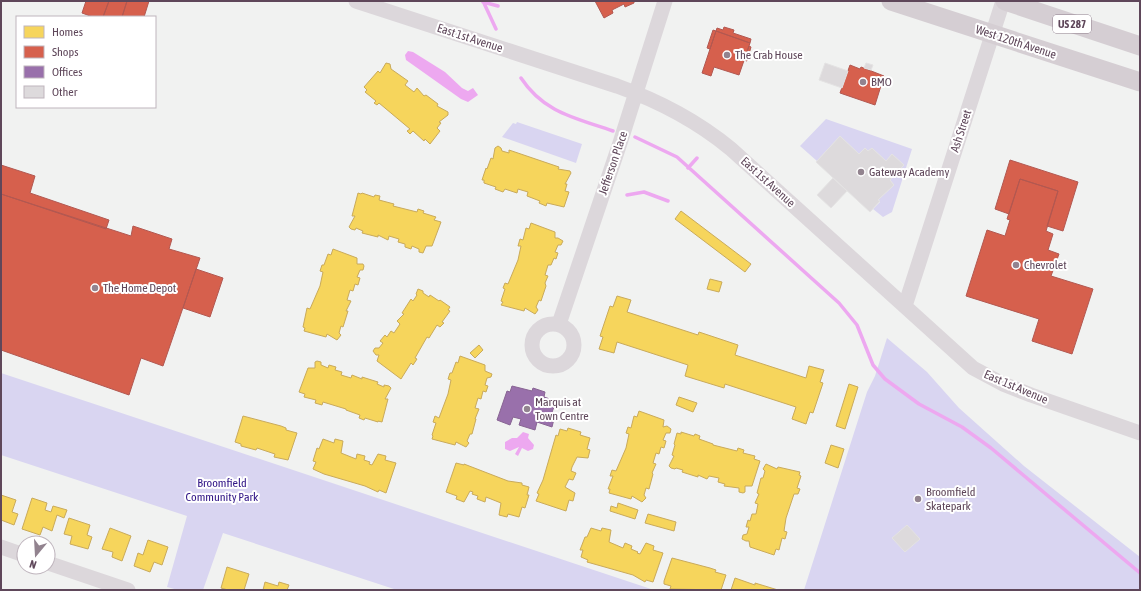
<svg xmlns="http://www.w3.org/2000/svg" width="1141" height="591" viewBox="0 0 1141 591" font-family="'Asap Condensed',sans-serif">
<style>
.green{fill:#d9d5f1}
.water{fill:#eda8f0}
.homes{fill:#f6d55c;stroke:#c9aa5b}
.shops{fill:#d6604d;stroke:#b25851}
.offices{fill:#9970ab;stroke:#886493}
.lines{fill:none;stroke-linecap:round;stroke-linejoin:round}
.stream{stroke:#eda8f0;stroke-width:3.5}
.building{fill:#dddadc;stroke:#e4e3e3}
.minor{stroke:#dcd7db;stroke-width:15}
.major{stroke:#d5ced3;stroke-width:19}
.poi-dot{fill:#92838f;stroke:#fff;stroke-width:1.5}
.labels{text-anchor:middle;stroke-width:4;stroke-linejoin:round;paint-order:stroke}
.shield{fill:#fff;stroke:#8f7e8c;stroke-width:1}
.shield-label{font-size:11px;font-weight:bold;fill:#5f475a}
.street-label{font-size:12px;fill:#5f475a;stroke:#fff}
.poi-label{font-size:12px;fill:#5f475a;stroke:#fff;text-anchor:start}
.park-label{font-size:12px;fill:#2f1385;stroke:#fff}
</style>
<rect width="100%" height="100%" fill="#f1f2f1"/>
<path class="green" d="M 826,119 L 912,149 L 892,212 L 883,217 L 873,209 L 880,202 L 878,200 L 894,185 L 890,180 L 904,165 L 892,154 L 886,161 L 872,148 L 868,151 L 865,148 L 859,154 L 840,136 L 817,161 L 800,146 Z
M 517,122 L 582,144 L 576,163 L 502,137 L 513,123 L 516,124 Z
M 887,338 L 927,372 L 959,408 L 1024,466 L 1140,557 L 1140,590 L 804,590 L 867,392 L 875,376 Z
M 1,373 L 654,590 L 397,590 L 223,533 L 203,590 L 178,590 L 167,587 L 187,516 L 1,455 Z"/>
<path class="water" d="M 408,51 L 413,52 L 445,72 L 462,88 L 468,91 L 473,88 L 478,95 L 468,102 L 461,99 L 406,60 L 405,55 Z
M 523,432 L 529,434 L 528,438 L 534,445 L 533,449 L 528,451 L 522,448 L 518,456 L 515,454 L 519,447 L 510,451 L 505,449 L 505,442 L 512,438 L 517,438 Z"/>
<path class="homes" d="M 386,63 L 390,64 L 391,69 L 408,81 L 405,85 L 414,92 L 417,88 L 424,96 L 426,95 L 438,104 L 437,106 L 448,112 L 448,115 L 439,122 L 441,123 L 437,128 L 440,131 L 430,144 L 425,139 L 424,141 L 413,131 L 410,134 L 407,131 L 410,129 L 379,103 L 377,105 L 374,103 L 376,101 L 365,92 L 367,90 L 364,87 L 378,71 L 380,73 Z
M 498,146 L 501,148 L 502,151 L 509,153 L 509,150 L 559,167 L 558,169 L 570,171 L 571,173 L 565,184 L 567,184 L 565,191 L 569,192 L 564,207 L 547,203 L 546,206 L 539,203 L 540,201 L 527,196 L 528,192 L 518,189 L 517,193 L 505,189 L 503,192 L 495,189 L 496,187 L 484,183 L 484,180 L 482,180 L 486,168 L 487,169 L 491,158 L 493,159 L 495,148 Z
M 358,193 L 361,194 L 362,193 L 374,197 L 375,195 L 380,196 L 379,200 L 394,204 L 393,206 L 417,212 L 418,209 L 424,211 L 423,213 L 436,217 L 434,220 L 441,222 L 432,246 L 426,246 L 423,253 L 419,252 L 419,249 L 412,246 L 411,249 L 405,247 L 405,244 L 398,242 L 399,239 L 389,236 L 388,240 L 378,235 L 378,237 L 362,233 L 363,231 L 356,228 L 355,230 L 351,229 L 349,227 L 355,216 L 352,216 Z
M 681,211 L 751,264 L 745,272 L 675,219 Z
M 531,223 L 555,232 L 555,238 L 558,238 L 563,241 L 561,245 L 558,245 L 555,252 L 558,253 L 556,259 L 554,258 L 551,265 L 548,265 L 545,275 L 548,276 L 545,283 L 546,286 L 541,301 L 539,300 L 536,307 L 538,310 L 535,314 L 525,308 L 524,311 L 501,305 L 503,302 L 501,301 L 505,289 L 503,288 L 505,283 L 508,284 L 518,260 L 521,246 L 518,246 L 520,239 L 523,240 L 526,228 L 529,229 Z
M 333,249 L 357,258 L 357,264 L 363,264 L 364,266 L 363,270 L 360,270 L 357,277 L 360,278 L 358,285 L 355,284 L 353,291 L 350,290 L 347,300 L 351,301 L 346,311 L 348,311 L 343,327 L 341,326 L 339,333 L 341,335 L 337,340 L 327,334 L 326,337 L 304,331 L 305,328 L 303,327 L 307,308 L 310,309 L 320,286 L 323,272 L 320,271 L 322,265 L 324,265 L 328,254 L 331,255 Z
M 710,279 L 722,282 L 719,292 L 707,289 Z
M 418,289 L 423,291 L 423,293 L 429,297 L 430,295 L 439,301 L 440,300 L 450,307 L 448,310 L 450,311 L 442,322 L 444,323 L 440,327 L 437,325 L 429,338 L 427,337 L 415,358 L 417,359 L 413,365 L 411,363 L 401,379 L 377,361 L 379,355 L 376,355 L 373,351 L 375,348 L 379,348 L 383,343 L 380,341 L 385,335 L 387,337 L 391,331 L 394,333 L 400,324 L 397,321 L 404,314 L 402,313 L 411,299 L 413,301 L 417,295 L 416,294 Z
M 617,296 L 631,300 L 627,312 L 698,335 L 699,332 L 738,345 L 735,355 L 806,378 L 809,366 L 824,370 L 820,382 L 823,383 L 813,413 L 810,412 L 806,424 L 792,419 L 796,407 L 725,384 L 724,388 L 685,376 L 688,365 L 617,342 L 614,353 L 599,349 L 603,337 L 600,336 L 610,306 L 613,307 Z
M 479,345 L 483,350 L 475,358 L 470,353 Z
M 460,356 L 485,365 L 485,371 L 492,374 L 491,377 L 487,378 L 485,385 L 488,386 L 486,392 L 483,391 L 481,399 L 478,398 L 475,408 L 479,409 L 475,419 L 476,419 L 472,434 L 470,434 L 467,441 L 469,443 L 466,447 L 456,442 L 455,445 L 432,439 L 433,436 L 432,435 L 436,423 L 433,422 L 435,416 L 439,418 L 448,394 L 451,380 L 448,379 L 450,373 L 452,373 L 456,362 L 458,363 Z
M 317,361 L 321,362 L 321,365 L 328,368 L 329,365 L 336,367 L 335,370 L 342,372 L 341,375 L 351,378 L 352,375 L 362,379 L 362,377 L 378,382 L 377,384 L 384,387 L 384,385 L 389,386 L 391,388 L 385,399 L 388,399 L 382,422 L 378,421 L 378,422 L 365,418 L 364,420 L 359,418 L 360,415 L 346,410 L 346,409 L 323,402 L 322,405 L 315,403 L 316,400 L 304,397 L 305,394 L 299,392 L 308,368 L 315,368 L 315,362 Z
M 849,384 L 858,387 L 845,429 L 836,426 Z
M 679,397 L 697,403 L 693,412 L 676,405 Z
M 639,411 L 664,420 L 663,427 L 667,426 L 671,429 L 670,433 L 666,433 L 663,440 L 666,441 L 664,448 L 661,447 L 659,454 L 656,453 L 653,463 L 656,464 L 652,473 L 653,474 L 649,489 L 646,488 L 644,495 L 646,498 L 642,502 L 632,496 L 631,499 L 609,493 L 610,489 L 608,489 L 613,476 L 610,476 L 612,470 L 616,471 L 626,448 L 629,434 L 626,433 L 628,427 L 631,428 L 634,416 L 637,417 Z
M 243,416 L 281,426 L 286,428 L 286,430 L 297,433 L 288,460 L 274,457 L 275,454 L 257,448 L 256,450 L 241,446 L 241,444 L 235,442 Z
M 568,428 L 581,432 L 580,435 L 590,438 L 587,449 L 590,450 L 588,458 L 577,457 L 572,467 L 571,471 L 576,473 L 573,480 L 569,479 L 565,487 L 575,493 L 573,501 L 569,500 L 566,511 L 536,501 L 539,494 L 537,493 L 543,480 L 556,435 L 558,436 L 560,429 L 567,431 Z
M 681,432 L 694,436 L 695,434 L 700,436 L 699,439 L 713,444 L 713,445 L 737,451 L 738,448 L 744,450 L 743,453 L 755,456 L 754,459 L 760,461 L 752,486 L 745,486 L 745,492 L 743,493 L 739,492 L 739,488 L 724,486 L 725,484 L 718,482 L 719,478 L 709,476 L 707,479 L 698,475 L 698,477 L 682,472 L 683,470 L 676,468 L 675,469 L 671,468 L 669,466 L 674,456 L 672,455 L 675,445 L 674,444 L 677,433 L 681,434 Z
M 323,439 L 334,443 L 335,439 L 343,441 L 341,453 L 356,459 L 357,454 L 365,456 L 364,460 L 370,462 L 369,464 L 372,465 L 378,454 L 386,456 L 385,460 L 396,463 L 386,493 L 379,490 L 378,492 L 365,486 L 324,474 L 313,469 L 316,462 L 313,461 L 317,448 L 319,449 Z
M 831,445 L 844,449 L 838,468 L 825,463 Z
M 456,463 L 464,465 L 464,464 L 508,481 L 522,483 L 522,485 L 529,487 L 527,495 L 529,495 L 525,508 L 522,507 L 519,517 L 508,514 L 507,517 L 499,515 L 501,503 L 486,497 L 485,502 L 477,499 L 478,496 L 472,494 L 473,492 L 470,491 L 464,502 L 456,499 L 457,496 L 446,492 Z
M 766,464 L 777,469 L 778,467 L 800,472 L 799,475 L 801,476 L 797,488 L 800,489 L 798,494 L 794,494 L 786,518 L 784,531 L 787,532 L 785,539 L 782,538 L 779,550 L 776,549 L 774,555 L 750,547 L 749,541 L 746,541 L 742,539 L 743,535 L 747,534 L 749,527 L 746,527 L 748,520 L 750,521 L 752,514 L 756,514 L 758,504 L 755,503 L 759,494 L 757,493 L 761,478 L 763,478 L 765,471 L 763,469 Z
M 1,495 L 16,500 L 12,512 L 18,514 L 14,525 L 1,520 Z
M 32,498 L 47,503 L 45,510 L 51,512 L 53,506 L 67,510 L 64,518 L 57,515 L 52,531 L 43,527 L 40,535 L 22,529 Z
M 618,503 L 638,510 L 635,519 L 610,511 L 611,506 L 617,508 Z
M 648,514 L 676,522 L 674,531 L 645,523 Z
M 69,518 L 90,525 L 87,535 L 92,537 L 88,549 L 70,544 L 72,536 L 64,534 Z
M 110,528 L 131,536 L 122,561 L 112,557 L 113,552 L 102,549 Z
M 591,528 L 601,531 L 602,528 L 611,530 L 609,542 L 623,548 L 625,543 L 632,546 L 631,549 L 638,552 L 637,553 L 640,554 L 646,543 L 654,546 L 653,550 L 663,553 L 653,582 L 646,580 L 645,582 L 633,575 L 587,562 L 588,560 L 581,557 L 583,550 L 580,550 L 585,537 L 587,537 Z
M 148,540 L 168,547 L 162,565 L 154,562 L 150,572 L 134,566 L 138,553 L 143,555 Z
M 672,558 L 710,568 L 716,570 L 715,572 L 726,575 L 721,590 L 670,589 L 671,586 L 664,584 L 664,581 Z
M 227,567 L 249,574 L 244,590 L 228,590 L 221,588 Z
M 735,578 L 755,585 L 755,583 L 778,590 L 731,590 Z
M 265,582 L 278,586 L 279,582 L 289,585 L 287,590 L 263,590 Z"/>
<path class="shops" d="M 86,1 L 109,1 L 103,17 L 93,17 L 82,13 Z
M 109,1 L 127,1 L 122,17 L 103,17 Z
M 127,1 L 149,1 L 144,17 L 122,17 Z
M 595,1 L 634,1 L 634,3 L 625,7 L 624,4 L 612,10 L 613,13 L 604,18 Z
M 724,27 L 734,30 L 733,33 L 751,39 L 750,43 L 716,31 L 717,28 L 723,30 Z
M 713,30 L 716,31 L 710,49 L 707,48 Z
M 716,31 L 750,43 L 739,75 L 714,67 L 711,76 L 702,73 Z
M 749,46 L 751,47 L 747,61 L 744,60 Z
M 850,65 L 860,69 L 861,67 L 884,76 L 875,105 L 840,93 Z
M 1010,160 L 1078,182 L 1063,231 L 1047,226 L 1058,191 L 1020,179 L 1009,214 L 995,209 Z
M 1,165 L 35,176 L 30,193 L 109,220 L 106,229 L 1,194 Z
M 1020,179 L 1058,191 L 1046,231 L 1053,234 L 1048,250 L 1059,254 L 1051,276 L 1093,289 L 1072,354 L 1032,341 L 1039,319 L 966,296 L 987,230 L 1005,236 L 1010,220 L 1007,219 Z
M 1,194 L 131,236 L 133,226 L 172,239 L 169,249 L 200,258 L 163,366 L 141,358 L 129,395 L 1,350 Z
M 196,269 L 223,278 L 210,317 L 183,308 Z"/>
<path class="offices" d="M 512,386 L 532,391 L 533,388 L 545,392 L 544,397 L 556,401 L 550,418 L 554,419 L 552,427 L 537,422 L 535,430 L 519,425 L 521,419 L 513,417 L 510,425 L 497,420 L 507,391 L 510,392 Z"/>
<g class="lines">
<path class="stream" d="M 483,1 L 496,29
M 483,2 L 498,6
M 521,78 C 544,113 576,118 613,131
M 635,137 L 677,157 L 839,303 L 857,325 L 873,365 L 885,379 L 919,404 L 962,427 L 991,448 L 1140,573
M 688,168 L 697,158
M 627,195 L 644,192 L 668,201"/>
</g>
<path class="building" d="M 825,63 L 848,71 L 842,88 L 819,80 Z
M 866,63 L 873,65 L 871,70 L 864,68 Z
M 840,136 L 859,154 L 865,148 L 868,151 L 872,148 L 886,161 L 892,154 L 904,165 L 890,180 L 894,185 L 878,200 L 880,201 L 870,212 L 816,162 Z
M 833,178 L 847,191 L 831,208 L 817,195 Z
M 907,525 L 920,539 L 905,552 L 892,538 Z"/>
<g class="lines">
<path class="minor" d="M 356,1 L 617,86 C 659,101 696,120 731,149 L 973,368 L 1003,384 L 1031,395 L 1140,433
M 905,306 L 1003,1
M532 345a21 21 0 1 1 42 0a21 21 0 1 1-42 0Z
M 559,324 L 620,143 L 665,1
M 1,547 L 24,555
M 48,563 L 128,590"/>
<path class="major" d="M 891,1 L 1140,82
M 1005,1 L 1140,46"/>
</g>
<g class="poi-dot">
<circle cx="727" cy="55" r="4"/>
<circle cx="863" cy="82" r="4"/>
<circle cx="861" cy="172" r="4"/>
<circle cx="1016" cy="265" r="4"/>
<circle cx="95" cy="288" r="4"/>
<circle cx="527" cy="409" r="4"/>
<circle cx="918" cy="499" r="4"/>
</g>
<g class="labels">
<rect class="shield" x="1053" y="15" width="38" height="18" rx="3"/>
<g class="shield-label">
<text x="1072" y="28">US 287</text>
</g>
<g class="street-label">
<text transform="translate(470 38) rotate(18)" y="4">East 1st Avenue</text>
<text transform="translate(1016 42) rotate(18)" y="4">West 120th Avenue</text>
<text transform="translate(961 131) rotate(-72)" y="4">Ash Street</text>
<text transform="translate(613 163) rotate(-71)" y="4">Jefferson Place</text>
<text transform="translate(768 182) rotate(42)" y="4">East 1st Avenue</text>
<text transform="translate(1016 387) rotate(23)" y="4">East 1st Avenue</text>
</g>
<g class="poi-label">
<text x="735" y="59">The Crab House</text>
<text x="871" y="86">BMO</text>
<text x="869" y="176">Gateway Academy</text>
<text x="1024" y="269">Chevrolet</text>
<text x="103" y="292">The Home Depot</text>
<text x="535" y="406">Marquis at<tspan x="535" dy="14">Town Centre</tspan></text>
<text x="926" y="496">Broomfield<tspan x="926" dy="14">Skatepark</tspan></text>
</g>
<g class="park-label">
<text x="222" y="487">Broomfield<tspan x="222" dy="14">Community Park</tspan></text>
</g>
</g>
<rect width="1141" height="591" fill="none" stroke="#5f475a" stroke-width="4"/>
<rect x="16" y="16" width="140" height="92" fill="#ffffff" stroke="#bfb5bd"/>
<rect x="24" y="26" width="20" height="12" fill="#f6d55c" stroke="#bfb5bd"/>
<text x="52" y="36" font-size="12" fill="#5f475a">Homes</text>
<rect x="24" y="46" width="20" height="12" fill="#d6604d" stroke="#bfb5bd"/>
<text x="52" y="56" font-size="12" fill="#5f475a">Shops</text>
<rect x="24" y="66" width="20" height="12" fill="#9970ab" stroke="#bfb5bd"/>
<text x="52" y="76" font-size="12" fill="#5f475a">Offices</text>
<rect x="24" y="86" width="20" height="12" fill="#dddadc" stroke="#bfb5bd"/>
<text x="52" y="96" font-size="12" fill="#5f475a">Other</text>
<g transform="translate(36 555) rotate(198)"><circle r="19" fill="#ffffff" stroke="#bfb5bd"/>
<path d="M0-3L7 15L0 10L-7 15Z" fill="#92838f"/>
<text y="-6" font-size="11" font-weight="bold" text-anchor="middle" fill="#5f475a">N</text>
</g>
</svg>
